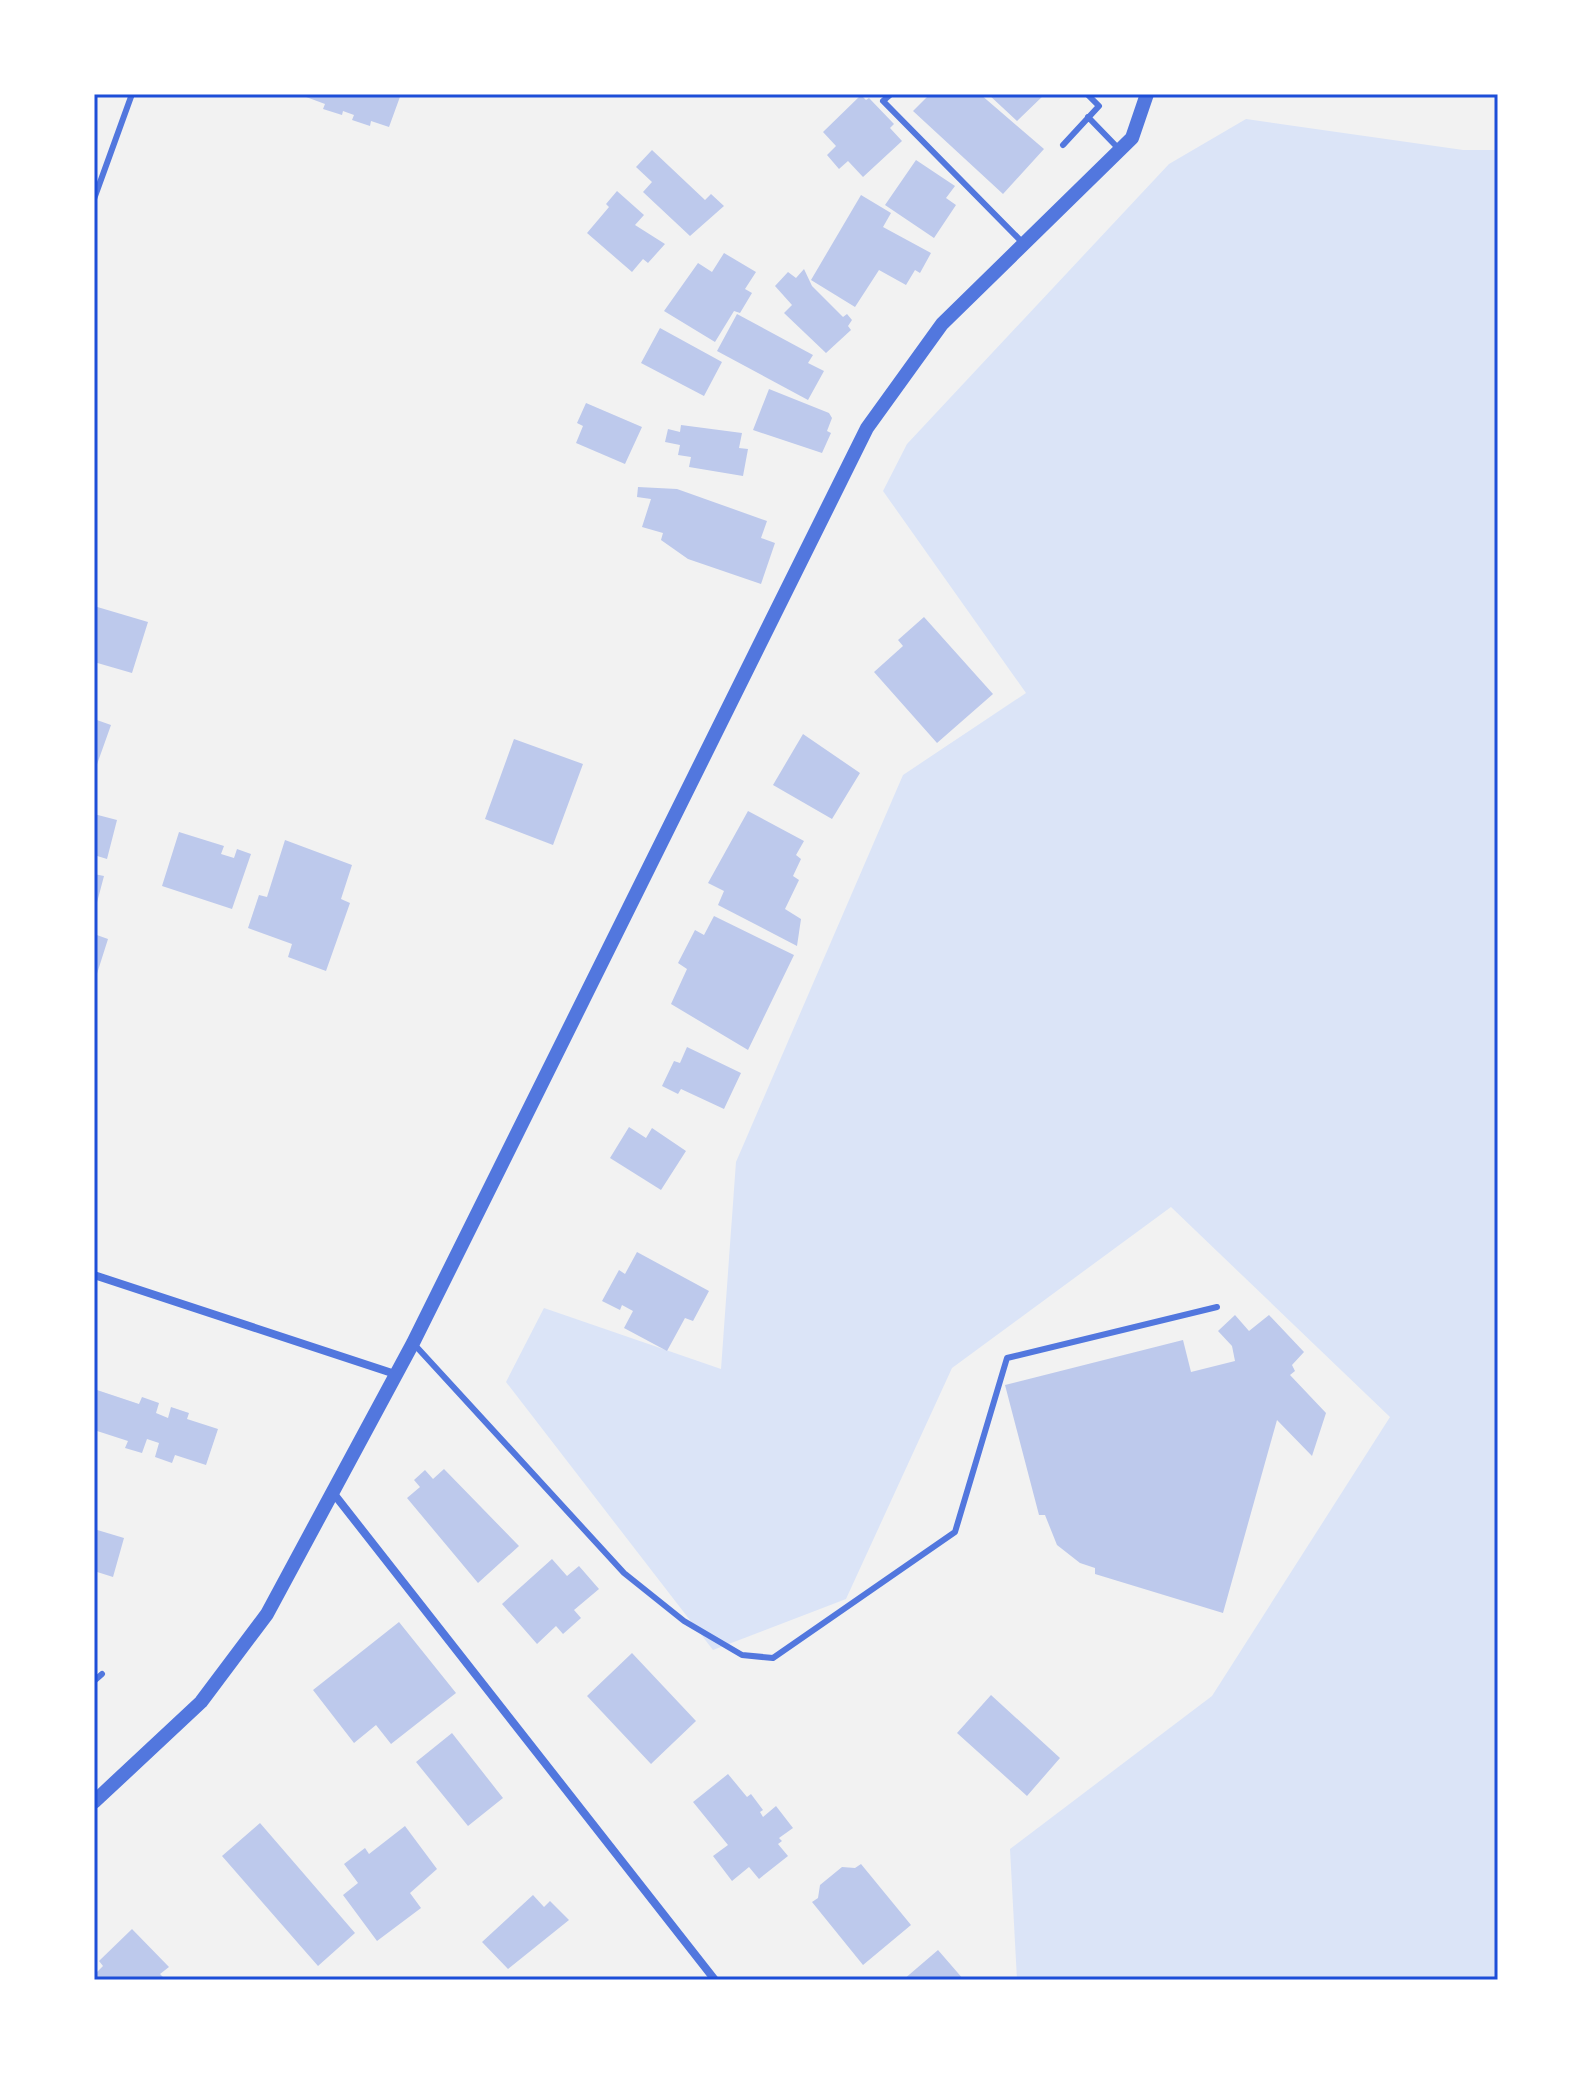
<svg xmlns="http://www.w3.org/2000/svg" width="1592" height="2074" viewBox="0 0 1592 2074" font-family="'Exo 2',sans-serif">
<style>
.green{fill:#dbe4f7}
.building{fill:#bdc9ec}
.lines{fill:none;stroke-linecap:round;stroke-linejoin:round}
.service{stroke:#5277de;stroke-width:6}
.minor{stroke:#5277de;stroke-width:8}
.tertiary{stroke:#5277de;stroke-width:14}
.neatline{fill:none;stroke:#1d4ed8;stroke-width:3}
</style>
<rect width="100%" height="100%" fill="#f2f2f2"/>
<path class="green" d="M 1246,119 L 1463,150 L 1498,150 L 1498,1980 L 1017,1980 L 1010,1849 L 1212,1696 L 1390,1417 L 1171,1207 L 952,1368 L 846,1599 L 713,1650 L 506,1382 L 544,1308 L 721,1369 L 736,1162 L 903,775 L 1026,693 L 883,491 L 907,444 L 1169,164 Z"/>
<path class="building" d="M 298,94 L 401,94 L 389,127 L 371,121 L 370,126 L 352,120 L 354,115 L 343,111 L 342,115 L 323,109 L 325,104 Z
M 930,94 L 980,94 L 1044,149 L 1003,194 L 913,111 Z
M 988,94 L 1045,94 L 1017,121 Z
M 861,95 L 866,100 L 869,98 L 894,124 L 890,128 L 902,141 L 863,177 L 848,161 L 839,169 L 827,155 L 836,146 L 823,132 Z
M 652,150 L 705,200 L 711,194 L 724,206 L 690,236 L 643,192 L 652,182 L 636,167 Z
M 916,160 L 955,186 L 946,198 L 956,205 L 934,238 L 885,205 Z
M 617,191 L 644,215 L 635,225 L 665,244 L 648,263 L 643,259 L 632,272 L 587,233 L 609,207 L 606,204 Z
M 861,195 L 891,213 L 883,227 L 931,253 L 920,273 L 915,270 L 906,285 L 879,270 L 855,307 L 811,280 Z
M 724,253 L 756,272 L 745,289 L 752,293 L 740,313 L 734,311 L 715,342 L 664,311 L 698,263 L 712,272 Z
M 804,269 L 812,286 L 843,317 L 847,314 L 852,320 L 848,326 L 851,330 L 826,353 L 784,313 L 792,305 L 775,286 L 788,272 L 796,278 Z
M 737,314 L 813,355 L 808,363 L 824,371 L 808,400 L 717,351 Z
M 660,328 L 722,362 L 704,396 L 641,363 Z
M 769,389 L 829,413 L 832,418 L 827,431 L 831,433 L 822,453 L 753,430 Z
M 586,403 L 642,427 L 625,464 L 576,443 L 583,426 L 577,423 Z
M 681,425 L 742,433 L 739,448 L 748,449 L 743,476 L 689,467 L 691,457 L 678,455 L 680,445 L 665,442 L 668,429 L 680,432 Z
M 638,487 L 677,489 L 767,521 L 761,538 L 775,543 L 761,584 L 688,559 L 661,540 L 663,533 L 642,527 L 651,499 L 637,497 Z
M 94,606 L 148,622 L 132,673 L 94,662 Z
M 924,617 L 993,694 L 937,743 L 874,672 L 903,646 L 898,640 Z
M 94,719 L 111,725 L 95,770 L 94,769 Z
M 803,734 L 860,773 L 832,819 L 773,785 Z
M 514,739 L 583,764 L 553,845 L 485,819 Z
M 748,811 L 804,841 L 796,855 L 801,859 L 793,876 L 799,880 L 785,909 L 801,919 L 797,946 L 718,905 L 724,891 L 708,883 Z
M 94,814 L 117,820 L 107,859 L 94,855 Z
M 179,832 L 224,846 L 221,854 L 234,858 L 237,849 L 251,854 L 232,909 L 162,886 Z
M 285,840 L 352,865 L 341,899 L 350,903 L 326,971 L 288,957 L 292,944 L 248,928 L 259,895 L 267,897 Z
M 94,874 L 104,876 L 95,910 L 94,910 Z
M 714,916 L 794,955 L 748,1050 L 671,1004 L 687,969 L 678,963 L 695,930 L 704,935 Z
M 94,934 L 108,939 L 95,980 L 94,980 Z
M 687,1047 L 741,1073 L 724,1109 L 681,1089 L 678,1094 L 662,1086 L 674,1061 L 680,1063 Z
M 629,1127 L 646,1138 L 652,1128 L 686,1151 L 661,1190 L 610,1158 Z
M 637,1252 L 709,1291 L 693,1321 L 685,1318 L 667,1351 L 624,1328 L 633,1311 L 622,1305 L 620,1310 L 602,1301 L 619,1270 L 625,1274 Z
M 1235,1315 L 1249,1331 L 1269,1315 L 1304,1352 L 1292,1365 L 1295,1371 L 1290,1375 L 1326,1413 L 1312,1456 L 1277,1420 L 1223,1613 L 1095,1574 L 1095,1568 L 1080,1563 L 1057,1545 L 1045,1515 L 1039,1515 L 1005,1385 L 1183,1340 L 1191,1372 L 1235,1361 L 1232,1346 L 1218,1331 Z
M 94,1389 L 139,1404 L 142,1397 L 159,1403 L 156,1413 L 168,1418 L 171,1407 L 189,1413 L 187,1419 L 218,1429 L 206,1465 L 175,1455 L 172,1463 L 155,1457 L 159,1443 L 147,1439 L 142,1453 L 125,1448 L 128,1441 L 94,1430 Z
M 444,1469 L 519,1546 L 478,1583 L 407,1498 L 420,1487 L 414,1480 L 425,1470 L 433,1479 Z
M 94,1529 L 124,1538 L 113,1577 L 94,1571 Z
M 552,1559 L 567,1576 L 579,1566 L 599,1589 L 574,1610 L 581,1618 L 563,1634 L 556,1626 L 537,1644 L 502,1604 Z
M 399,1622 L 456,1693 L 391,1744 L 376,1725 L 354,1743 L 313,1690 Z
M 632,1653 L 696,1721 L 651,1764 L 587,1696 Z
M 991,1695 L 1060,1758 L 1027,1796 L 957,1733 Z
M 452,1733 L 503,1798 L 468,1826 L 416,1762 Z
M 728,1774 L 747,1797 L 751,1794 L 763,1810 L 760,1812 L 763,1817 L 776,1806 L 793,1828 L 779,1838 L 782,1841 L 778,1844 L 788,1856 L 759,1879 L 749,1867 L 732,1881 L 713,1856 L 728,1845 L 693,1802 Z
M 260,1823 L 355,1933 L 318,1966 L 222,1856 Z
M 405,1826 L 437,1869 L 410,1893 L 421,1908 L 377,1941 L 343,1895 L 358,1883 L 344,1864 L 365,1848 L 369,1854 Z
M 861,1864 L 911,1925 L 863,1965 L 812,1902 L 818,1898 L 820,1885 L 842,1867 L 855,1868 Z
M 533,1895 L 544,1907 L 550,1901 L 569,1920 L 508,1969 L 482,1942 Z
M 132,1929 L 169,1967 L 160,1974 L 166,1980 L 94,1980 L 94,1975 L 103,1966 L 99,1961 Z
M 938,1950 L 964,1980 L 903,1980 Z"/>
<g class="lines">
<path class="service" d="M 891,94 L 883,101 L 1024,244
M 1088,117 L 1119,149
M 1063,145 L 1099,106 L 1087,94
M 94,199 L 132,94
M 413,1343 L 624,1573 L 684,1621 L 742,1655 L 773,1658 L 955,1532 L 1007,1358 L 1217,1307
M 94,1681 L 102,1674"/>
<path class="minor" d="M 94,1275 L 395,1374
M 334,1494 L 715,1980"/>
<path class="tertiary" d="M 94,1802 L 201,1702 L 267,1614 L 413,1343 L 867,428 L 942,324 L 1132,138 L 1147,94"/>
</g>
<rect width="1592" height="2074" fill="none" stroke="#ffffff" stroke-width="192"/>
<rect x="96" y="96" width="1400" height="1882" class="neatline"/>
</svg>
